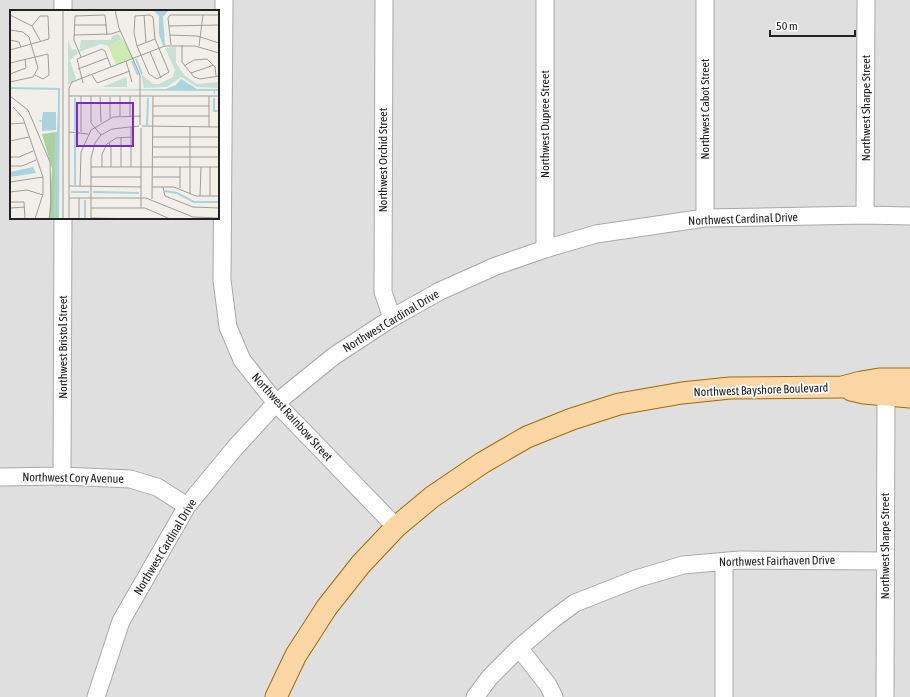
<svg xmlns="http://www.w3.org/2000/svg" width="910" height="697" viewBox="0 0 910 697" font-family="'Asap Condensed',sans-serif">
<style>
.residential{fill:#e0dfdf}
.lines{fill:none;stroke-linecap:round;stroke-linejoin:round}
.minor-casing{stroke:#a9a9a9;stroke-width:19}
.major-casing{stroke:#a06b00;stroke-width:23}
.minor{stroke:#fff;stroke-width:17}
.major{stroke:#fcd6a4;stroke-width:21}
.labels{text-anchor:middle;stroke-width:3.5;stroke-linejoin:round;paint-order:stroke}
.street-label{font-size:12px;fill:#222;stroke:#fff}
.inset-river{fill:none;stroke:#aad3df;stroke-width:2}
.inset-road{fill:none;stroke:#9f9d99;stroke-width:1}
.view{fill:#7b2cbf;fill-opacity:0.15;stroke:#7b2cbf;stroke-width:2}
.inset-edge{fill:none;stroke:#222;stroke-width:2}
</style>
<rect width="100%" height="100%" fill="#f2efe9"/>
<path class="residential" d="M 0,0 L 57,0 L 57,11 L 11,11 L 11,218 L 57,218 L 57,469 L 0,471 Z
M 69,0 L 218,0 L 218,11 L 69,11 Z
M 229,0 L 378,0 L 384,315 L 277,394 L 247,357 L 234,326 L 228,279 Z
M 390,0 L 540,0 L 539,244 L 395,309 L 389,291 Z
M 551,0 L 699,0 L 699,212 L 551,240 Z
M 711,0 L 860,0 L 859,209 L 711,211 Z
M 872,0 L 910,0 L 910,210 L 871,209 Z
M 68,218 L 216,218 L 216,280 L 268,402 L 186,497 L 68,469 Z
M 910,223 L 910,372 L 617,398 L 396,518 L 285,403 L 337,362 L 394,324 L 443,297 L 498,272 L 597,240 L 705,224 Z
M 843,394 L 881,401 L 879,554 L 740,553 L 573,597 L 467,697 L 282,697 L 331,611 L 399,532 L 485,469 L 573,426 L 683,399 Z
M 892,402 L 910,403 L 910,697 L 890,697 Z
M 276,412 L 387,527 L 269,697 L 102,697 L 127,624 L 192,510 Z
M 62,482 L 129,485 L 155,493 L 179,508 L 89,697 L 0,697 L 0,484 Z
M 878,567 L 879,697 L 730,697 L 730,568 Z
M 719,569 L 718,697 L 560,697 L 527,649 L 578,609 L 637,585 L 684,572 Z
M 518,658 L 547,697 L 482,697 Z"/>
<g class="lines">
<g class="minor-casing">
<path id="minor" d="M 224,0 L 222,280 L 228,327 L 242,360 L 276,403 L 396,527
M 384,0 L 383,292 L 392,318
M 63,11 L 63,0
M 865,215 L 866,0
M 705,218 L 705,0
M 545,249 L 545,0
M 62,476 L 63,218
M 0,477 L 62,476 L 130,479 L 157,487 L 187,506
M 519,648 L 548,685 L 554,697
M 96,697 L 121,621 L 187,506 L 234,449 L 276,403 L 334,356 L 392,318 L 440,291 L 496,266 L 545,249 L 596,234 L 705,218 L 865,215 L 910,216
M 475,697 L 490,677 L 519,648 L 552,620 L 575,603 L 636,579 L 683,565 L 740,560 L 885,561
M 724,697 L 724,562
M 885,697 L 886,395"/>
</g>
<g class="major-casing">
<path id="major" d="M 851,390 L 864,393 L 910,397
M 276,697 L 296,655 L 327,607 L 361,564 L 396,527 L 432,497 L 482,463 L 527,437 L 572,419 L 619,404 L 682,393 L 730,388 L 842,387 L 861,382 L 879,379 L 910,379"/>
</g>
<use href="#minor" class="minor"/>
<use href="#major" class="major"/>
</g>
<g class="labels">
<g class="street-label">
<text transform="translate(866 108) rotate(-90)" y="4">Northwest Sharpe Street</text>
<text transform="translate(705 109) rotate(-90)" y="4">Northwest Cabot Street</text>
<text transform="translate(545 124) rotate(-90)" y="4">Northwest Dupree Street</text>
<text transform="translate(383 160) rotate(-90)" y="4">Northwest Orchid Street</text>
<text transform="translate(743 219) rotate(-2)" y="4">Northwest Cardinal Drive</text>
<text transform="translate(391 321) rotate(-31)" y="4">Northwest Cardinal Drive</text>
<text transform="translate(63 347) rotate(-90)" y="4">Northwest Bristol Street</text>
<text transform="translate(761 390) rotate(-2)" y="4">Northwest Bayshore Boulevard</text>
<text transform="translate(292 417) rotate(48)" y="4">Northwest Rainbow Street</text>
<text transform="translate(73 478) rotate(1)" y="4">Northwest Cory Avenue</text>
<text transform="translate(885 546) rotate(-90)" y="4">Northwest Sharpe Street</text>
<text transform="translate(165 547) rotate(-59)" y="4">Northwest Cardinal Drive</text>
<text transform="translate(777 561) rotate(-1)" y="4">Northwest Fairhaven Drive</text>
</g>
</g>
<g transform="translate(10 10)">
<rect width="209" height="209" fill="#f2efe9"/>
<path d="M 113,29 L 123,48 L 106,55 L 98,36 Z" fill="#cdebb0"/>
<path d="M 48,102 L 47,209 L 39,209 L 42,159 L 32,124 L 47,122 Z" fill="#add19e"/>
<path d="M 108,24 L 112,29 L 99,36 L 91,34 L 69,42 L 71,30 L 101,30 L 102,26 ZM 58,30 L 62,40 L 66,39 L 68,43 L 60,50 L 66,69 L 58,75 ZM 166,37 L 166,53 L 174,65 L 187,74 L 209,72 L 209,78 L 187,77 L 171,67 L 157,77 L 134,78 L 131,64 L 143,74 L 149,74 L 163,67 L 165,60 L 155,38 ZM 117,68 L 117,77 L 92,77 L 114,68 Z" fill="#c6e0d4"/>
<path d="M 144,1 L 158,1 L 153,7 L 155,35 L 153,36 L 149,24 L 149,6 ZM 171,69 L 187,79 L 209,79 L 209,81 L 205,81 L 205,85 L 203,81 L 60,80 L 156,79 L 166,75 ZM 33,102 L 46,102 L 46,120 L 32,121 L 32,112 L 27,111 L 32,110 ZM 23,157 L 26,163 L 0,167 L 0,162 Z" fill="#aad3df"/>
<path class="inset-river" d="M 126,49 L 132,64M 122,51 L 128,65M 0,78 L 50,79M 204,88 L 204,101 L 209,101M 137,115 L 138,88M 65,121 L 65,88M 65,124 L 65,175M 155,181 L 167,183 L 184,192 L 209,192M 61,182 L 79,182M 83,182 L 129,183M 45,209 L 46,122M 48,209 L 49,79M 75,209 L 75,190"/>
<path class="inset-road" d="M 105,0 L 109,18 L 130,65 L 130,115M 0,5 L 22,16 L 31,32M 134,5 L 136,33M 140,5 L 143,7 L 145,29 L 159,62 L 147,69 L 139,64 L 127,36 L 124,23 L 125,6 ZM 64,15 L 97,15M 159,16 L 209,15M 0,20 L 13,22 L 19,27 L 28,58 L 23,67 L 0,72M 64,25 L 101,24 L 110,21M 160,25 L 187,26 L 209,33M 0,30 L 9,32 L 11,37M 161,35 L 158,8 L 160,5 L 209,5M 172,35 L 172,52 L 184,67 L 190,69 L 209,66M 127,36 L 145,29M 189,36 L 193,5M 0,40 L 39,29 L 38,6 L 30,6 L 22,16M 140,42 L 151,68M 71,47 L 64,30 L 65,6 L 95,5 L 97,25M 116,51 L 122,72M 0,53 L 38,44 L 39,65 L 33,69 L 25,65M 174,56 L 184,50 L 197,49 L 205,57 L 206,66M 68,59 L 97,48M 181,63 L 204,55M 0,64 L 16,58 L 15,49M 82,65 L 87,73 L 120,61M 73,73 L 67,49 L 92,39 L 95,41 L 101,57M 0,86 L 18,100 L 40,152 L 41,195 L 39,209M 59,86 L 209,86M 81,86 L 81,113 L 91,125M 90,87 L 91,112M 143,96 L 199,96M 3,97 L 13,108 L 33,167 L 33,184 L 25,209M 110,106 L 110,86M 120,106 L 120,86M 143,106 L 199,106M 100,108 L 100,87M 0,114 L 15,113M 132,116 L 209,117M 180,117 L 180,183M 199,117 L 199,86M 59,122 L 78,124M 71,122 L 71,86M 143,127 L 209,127M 0,131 L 19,127M 99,133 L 101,138 L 101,157M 143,137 L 209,137M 0,147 L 9,147 L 23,141M 143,147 L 209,147M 0,156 L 12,156 L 26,150M 81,157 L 209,157M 92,157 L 92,144 L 97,134 L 106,128 L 121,127M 111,157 L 111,127M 121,157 L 121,117M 170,157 L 170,178M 200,157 L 200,186M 81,167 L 131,167M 143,167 L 170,167M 0,172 L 33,167M 59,176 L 131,177M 70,176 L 71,142 L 81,120 L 103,107 L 131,106M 142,177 L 164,177 L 186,186 L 209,186M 153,177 L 155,186 L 183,197 L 209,198M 0,182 L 17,180 L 33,185M 190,186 L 191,157M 59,188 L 136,188 L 183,207 L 209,208M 142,189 L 143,86M 0,192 L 14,192 L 15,209M 0,198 L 15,197M 81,198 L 135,198 L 160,209M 131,198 L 131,118M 81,208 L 133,209M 53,209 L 53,0M 59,209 L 59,78 L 62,72 L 155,36 L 185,36 L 209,43M 69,209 L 69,188M 81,209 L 81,148 L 85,133 L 91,125 L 102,119 L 129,116"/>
<path class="view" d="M 67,93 L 123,93 L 123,136 L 67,136 Z"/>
<rect width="209" height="209" class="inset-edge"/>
</g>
<path d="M770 30v6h85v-6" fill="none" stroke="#222222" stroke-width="2"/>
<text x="776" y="30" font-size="12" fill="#222222" stroke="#ffffff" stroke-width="3" paint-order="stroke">50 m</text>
</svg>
